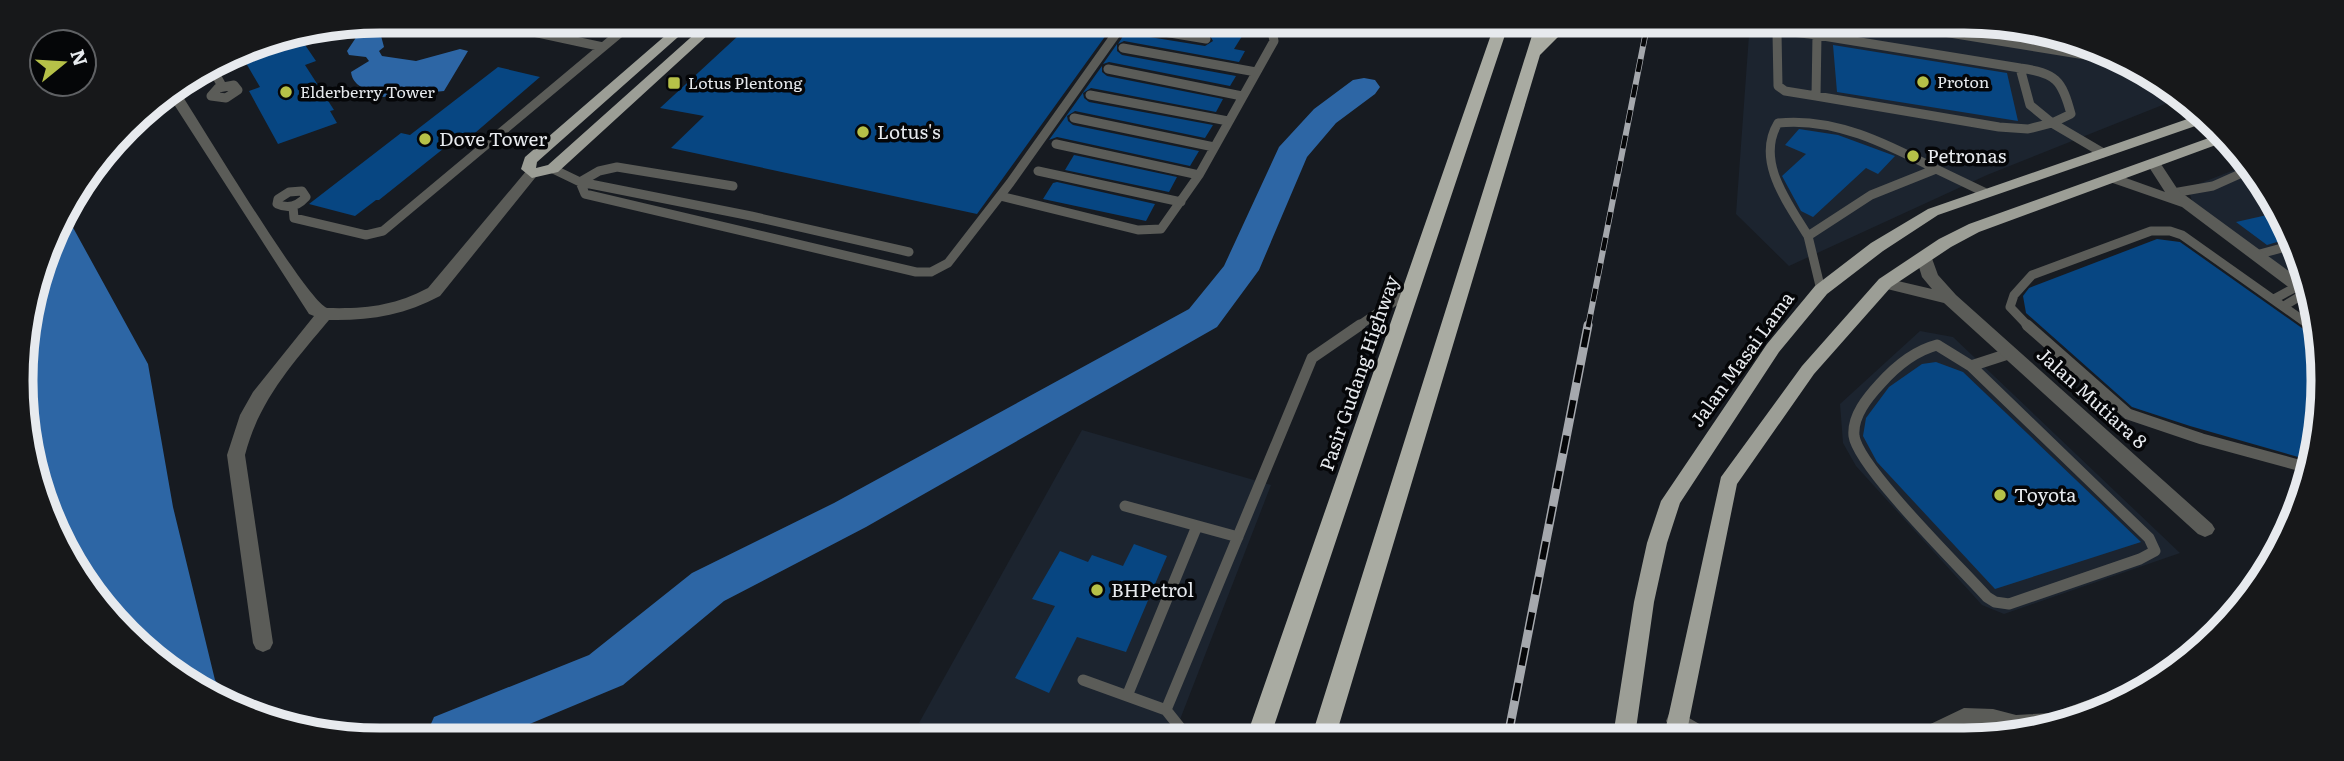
<svg xmlns="http://www.w3.org/2000/svg" width="2344" height="761" viewBox="0 0 2344 761" font-family="Literata,serif">
<style>
.built{fill:#1c242f}
.water{fill:#2d66a5}
.lines{fill:none;stroke-linecap:round;stroke-linejoin:round}
.river{fill:#2d66a5;fill-rule:evenodd}
.building{fill:#074682}
.service-far1{stroke:#5b5c58;stroke-width:9}
.service{stroke:#5b5c58;stroke-width:11}
.minor{fill:#5b5c58;fill-rule:evenodd}
.tertiary{fill:#5b5c58;fill-rule:evenodd}
.primary{fill:#9c9e96;fill-rule:evenodd}
.trunk{fill:#a9aba2;fill-rule:evenodd}
.rail-far1-casing{stroke:#a5a8ad;stroke-width:6}
.rail-casing{stroke:#a5a8ad;stroke-width:9}
.rail-far1{stroke:#050608;stroke-width:4.5;stroke-dasharray:13;stroke-linecap:butt}
.rail{stroke:#050608;stroke-width:6;stroke-dasharray:18;stroke-linecap:butt}
.poi-dot{fill:#b6c148;stroke:#050608;stroke-width:2.5}
.labels{text-anchor:middle;stroke-width:7;stroke-linejoin:round;paint-order:stroke}
.far-poi-label{font-size:16px;fill:#e7eaee;stroke:#050608;text-anchor:start}
.poi-label{font-size:19px;fill:#e7eaee;stroke:#050608;text-anchor:start}
.street-label{font-size:19px;fill:#e7eaee;stroke:#050608}
.rim{fill:none;stroke:#e7eaee;stroke-width:9}
</style>
<rect width="100%" height="100%" fill="#171b21"/>
<path class="built" d="M 1759,27 L 2034,28 L 2164,82 L 2180,98 L 1987,175 L 1789,266 L 1736,214 L 1749,35 Z
M 2247,165 L 2263,181 L 2304,282 L 2193,204 L 2188,188 Z
M 1920,331 L 1953,337 L 2180,553 L 2004,614 L 1982,605 L 1856,466 L 1843,443 L 1840,404 Z
M 1082,430 L 1271,485 L 1174,735 L 955,734 L 919,723 Z"/>
<path class="water" d="M 385,21 L 380,32 L 384,47 L 379,51 L 382,56 L 416,61 L 460,49 L 468,51 L 444,91 L 382,97 C 372,90 353,89 351,72 L 369,61 L 366,57 L 349,55 L 347,51 L 359,33 L 357,30 L 338,29 Z
M 65,213 L 148,364 L 173,507 L 215,680 L 231,700 L 180,679 L 82,581 L 33,473 L 24,334 L 58,221 Z"/>
<g class="lines">
<path class="river" d="M 1364,78 L 1375,80 L 1380,87 L 1375,94 L 1336,123 L 1307,157 L 1259,270 L 1217,327 L 866,527 L 724,601 L 623,685 L 508,733 L 427,733 L 434,717 L 589,655 L 692,573 L 834,503 L 1189,309 L 1224,266 L 1279,147 L 1314,109 L 1353,80 Z"/>
</g>
<path class="building" d="M 752,23 L 1070,24 L 1114,24 L 977,214 L 671,148 L 704,116 L 660,108 Z
M 1160,24 L 1249,25 L 1234,49 L 1245,51 L 1239,62 L 1124,41 L 1118,44 L 1125,33 L 1205,46 L 1213,41 L 1208,32 Z
M 296,38 L 301,39 L 316,61 L 305,65 L 334,110 L 330,111 L 337,123 L 278,144 L 249,91 L 260,87 L 239,51 Z
M 1117,44 L 1117,51 L 1122,55 L 1236,76 L 1230,86 L 1109,62 L 1103,64 Z
M 1833,45 L 2007,73 L 2018,121 L 1837,92 Z
M 1102,66 L 1102,72 L 1107,76 L 1223,99 L 1216,112 L 1091,88 L 1083,93 L 1084,98 L 1089,102 L 1213,125 L 1205,138 L 1075,111 L 1067,116 L 1068,121 L 1073,125 L 1199,151 L 1190,166 L 1057,137 L 1049,140 Z
M 498,67 L 540,77 L 468,139 L 458,137 L 379,200 L 376,200 L 355,216 L 309,204 L 401,133 L 410,135 Z
M 1799,129 L 1838,135 L 1895,156 L 1878,174 L 1866,168 L 1813,217 L 1801,211 L 1782,176 L 1806,154 L 1785,145 Z
M 1074,155 L 1177,177 L 1169,192 L 1065,170 Z
M 1057,182 L 1155,204 L 1146,221 L 1043,199 L 1053,183 Z
M 2276,213 L 2287,239 L 2267,245 L 2236,222 Z
M 2157,239 L 2180,242 L 2316,338 L 2316,451 L 2312,461 L 2190,426 L 2132,407 L 2026,313 L 2023,296 L 2029,288 Z
M 1936,362 L 1963,372 L 2141,542 L 1995,589 L 1877,462 L 1863,436 L 1866,418 L 1889,387 L 1922,364 Z
M 1134,544 L 1167,556 L 1126,652 L 1077,637 L 1049,693 L 1015,678 L 1055,606 L 1032,599 L 1060,551 L 1088,562 L 1092,555 L 1123,566 Z"/>
<g class="lines">
<path class="service-far1" d="M 482,21 L 603,47
M 1122,25 L 1206,39
M 1919,28 L 2110,59
M 1123,48 L 1256,72
M 212,68 L 222,86
M 2020,68 L 1817,35 L 1816,96 L 1999,127 L 2028,129 L 2052,123
M 2020,68 C 2056,73 2062,80 2071,114 L 2052,123 L 2030,105 Z
M 1108,69 L 1242,96
M 234,85 L 238,90 L 226,98 L 211,96 L 218,88 Z
M 1090,95 L 1228,121
M 1816,96 L 1785,91 L 1778,86 L 1777,33 L 1784,31 L 1817,35
M 1074,118 L 1214,147
M 2052,123 L 2103,153
M 1056,144 L 1199,175
M 553,169 L 580,182 L 751,216 L 909,252
M 1038,171 L 1181,202
M 733,186 L 617,167 L 599,171 L 580,182 L 585,194 L 916,272 L 931,272 L 948,263 L 1010,183 L 1123,24
M 302,191 L 306,197 C 298,206 288,209 277,204 L 278,199 L 289,192 Z
M 2173,193 L 2213,186 L 2251,169
M 1000,196 L 1138,230 L 1161,229 L 1199,175 L 1274,41 L 1272,31 L 1265,25
M 293,207 L 294,218 L 366,235 L 383,231 L 633,22
M 1808,236 C 1788,203 1755,161 1778,123 C 1835,117 1887,144 1936,169
M 2256,255 L 2289,246
M 1821,290 L 1808,236 L 1871,195 L 1936,169 L 1984,192
M 2274,299 L 2298,286
M 2284,306 L 2307,292
M 1357,327 L 1411,290
M 2029,327 L 2010,307 L 2014,295 L 2032,275 L 2151,231 L 2170,231 L 2182,235 L 2312,327"/>
<path class="service" d="M 2027,325 L 2128,414 L 2202,439 L 2309,468
M 2309,325 L 2316,330
M 1937,345 L 1971,366 L 2149,538 L 2155,551 L 2140,559 L 2009,604 L 1995,602 L 1987,597 C 1961,568 1858,467 1854,436 C 1852,416 1868,397 1880,384 C 1896,366 1914,351 1937,345 Z
M 1971,366 L 2011,353
M 1125,506 L 1238,537
M 1083,680 L 1166,710
M 1127,696 L 1197,526
M 1186,735 L 1166,710 L 1312,358 L 1360,325"/>
<path class="minor" d="M 178,89 C 199,121 306,300 327,308 C 365,309 394,306 428,288 L 527,170 L 537,170 L 539,173 L 440,296 C 405,315 368,321 329,320 C 294,362 259,400 245,455 L 273,643 L 270,649 L 263,652 L 256,649 L 253,643 L 227,455 L 240,415 L 253,392 L 314,316 L 309,314 L 168,95 Z
M 2154,160 L 2159,161 L 2178,190 L 2305,283 L 2311,299 L 2303,298 L 2182,207 L 2107,181 L 2105,178 L 2112,173 L 2165,192 L 2147,164 Z
M 1924,252 L 1930,253 L 1938,275 L 1956,295 L 2212,524 L 2215,529 L 2212,534 L 2205,537 L 2198,534 L 1944,303 L 1879,287 L 1877,283 L 1885,278 L 1932,289 L 1922,277 L 1916,257 Z"/>
<path class="tertiary" d="M 2140,681 L 2148,686 L 2122,703 L 2018,735 L 1993,729 L 1966,728 L 1948,737 L 1915,737 L 1918,730 L 1964,708 L 1993,709 L 2016,715 L 2052,713 Z
M 1677,711 L 1708,729 L 1711,736 C 1693,736 1675,739 1666,721 L 1669,714 Z"/>
<path class="primary" d="M 681,22 L 695,22 L 537,162 L 536,168 L 548,165 L 708,22 L 722,22 L 558,172 L 532,178 L 521,169 L 525,157 Z
M 2196,116 L 2204,123 L 1938,215 L 1883,251 L 1827,294 L 1779,352 L 1680,503 L 1667,543 L 1654,602 L 1635,736 L 1613,736 L 1634,602 L 1647,543 L 1661,501 L 1767,344 L 1815,286 L 1871,243 L 1928,209 Z
M 2217,135 L 2224,142 L 1979,232 L 1951,247 L 1891,287 L 1814,374 L 1737,484 L 1686,736 L 1664,736 L 1721,477 L 1802,366 L 1879,279 L 1939,239 L 1969,224 Z"/>
<path class="trunk" d="M 1494,26 L 1508,26 L 1271,735 L 1247,735 Z
M 1535,26 L 1549,26 L 1547,32 L 1554,26 L 1569,26 L 1540,55 L 1336,735 L 1312,735 Z"/>
<g class="rail-far1-casing">
<path id="rail-far1" d="M 1588,327 L 1647,26"/>
</g>
<g class="rail-casing">
<path id="rail" d="M 1508,736 L 1588,325"/>
</g>
<use href="#rail-far1" class="rail-far1"/>
<use href="#rail" class="rail"/>
</g>
<g class="poi-dot">
<circle cx="1923" cy="82" r="7"/>
<rect x="667" y="76" width="14" height="14" rx="3.5"/>
<circle cx="286" cy="92" r="7"/>
<circle cx="863" cy="132" r="7"/>
<circle cx="425" cy="139" r="7"/>
<circle cx="1913" cy="156" r="7"/>
<circle cx="2000" cy="495" r="7"/>
<circle cx="1097" cy="590" r="7"/>
</g>
<g class="labels">
<g class="far-poi-label">
<text x="1937" y="88">Proton</text>
<text x="688" y="89">Lotus Plentong</text>
<text x="300" y="98">Elderberry Tower</text>
</g>
<g class="poi-label">
<text x="877" y="139">Lotus's</text>
<text x="439" y="146">Dove Tower</text>
<text x="1927" y="163">Petronas</text>
<text x="2014" y="502">Toyota</text>
<text x="1111" y="597">BHPetrol</text>
</g>
<g class="street-label">
<text transform="translate(1742 359) rotate(-54)" y="7">Jalan Masai Lama</text>
<text transform="translate(1359 373) rotate(-71)" y="7">Pasir Gudang Highway</text>
<text transform="translate(2092 398) rotate(42)" y="7">Jalan Mutiara 8</text>
</g>
</g>
<path d="M0 0H2344V761H0ZM380 33H1964A347 347 0 0 1 2311 380V381A347 347 0 0 1 1964 728H380A347 347 0 0 1 33 381V380A347 347 0 0 1 380 33Z" fill="#17181a" fill-rule="evenodd"/>
<path class="rim" d="M380 33H1964A347 347 0 0 1 2311 380V381A347 347 0 0 1 1964 728H380A347 347 0 0 1 33 381V380A347 347 0 0 1 380 33Z"/>
<g transform="translate(63 63) rotate(72)"><circle r="33" fill="#050608" stroke="#5f6164" stroke-width="2"/>
<path d="M0-5L12 26L0 18L-12 26Z" fill="#b6c148"/>
<text y="-10" font-size="19" font-weight="bold" text-anchor="middle" fill="#e7eaee">N</text>
</g>
</svg>
